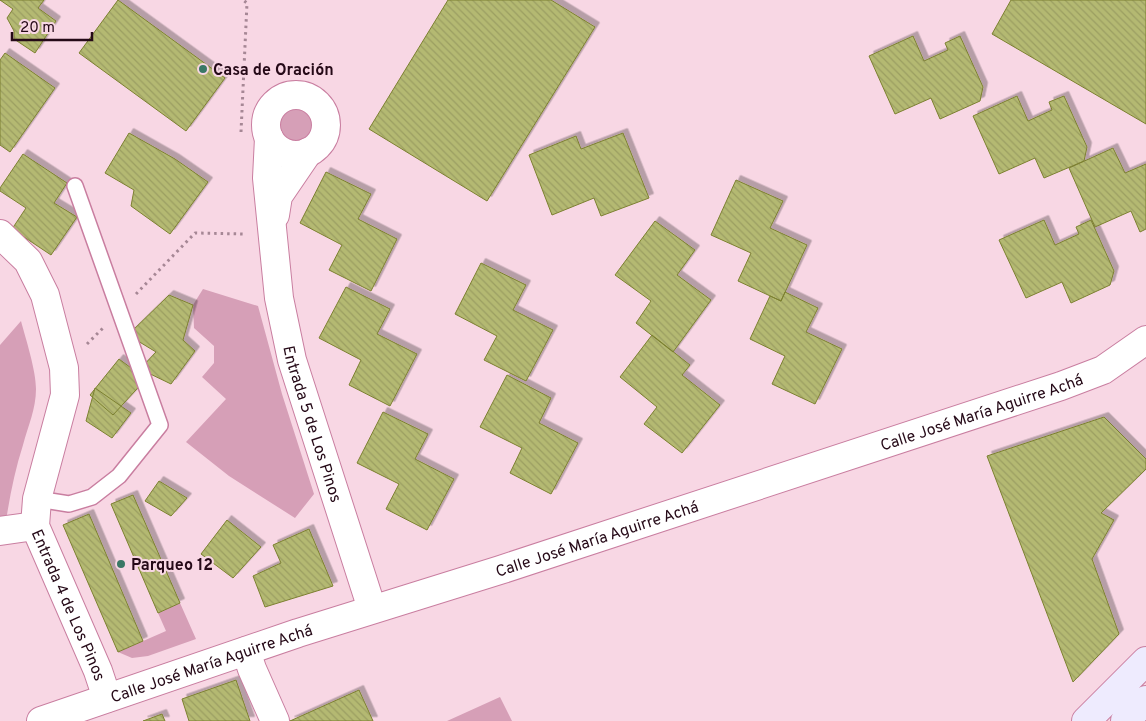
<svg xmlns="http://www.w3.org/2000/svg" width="1146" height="721" viewBox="0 0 1146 721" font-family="Overpass,sans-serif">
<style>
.grass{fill:#d69fb7}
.building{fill:url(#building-back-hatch);stroke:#7c8030;filter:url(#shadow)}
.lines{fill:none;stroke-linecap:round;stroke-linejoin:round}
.service-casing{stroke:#c97ea0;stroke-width:18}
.minor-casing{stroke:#c97ea0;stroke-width:30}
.tertiary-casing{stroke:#c97ea0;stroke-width:30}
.secondary-casing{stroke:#c97ea0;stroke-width:30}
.path{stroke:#a68795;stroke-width:3;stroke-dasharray:2.5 4;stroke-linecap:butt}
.service{stroke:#fff;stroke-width:15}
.minor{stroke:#fff;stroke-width:28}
.tertiary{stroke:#fff;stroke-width:28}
.secondary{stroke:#eeebfe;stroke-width:28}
.poi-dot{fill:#3a7866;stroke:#f8d7e4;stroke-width:2}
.labels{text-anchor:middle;stroke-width:4;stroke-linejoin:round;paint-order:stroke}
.poi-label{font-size:16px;font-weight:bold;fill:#250917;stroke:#f8d7e4;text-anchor:start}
.street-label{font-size:16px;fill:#250917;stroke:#f8d7e4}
</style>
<defs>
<pattern id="building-back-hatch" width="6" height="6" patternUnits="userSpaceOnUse" patternTransform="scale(1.25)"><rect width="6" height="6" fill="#b4b972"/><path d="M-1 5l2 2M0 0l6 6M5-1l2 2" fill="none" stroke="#9b9e62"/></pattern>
<filter id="shadow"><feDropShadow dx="4.5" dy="-4.5" stdDeviation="0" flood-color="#0004"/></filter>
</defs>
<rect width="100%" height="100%" fill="#f8d7e4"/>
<path class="grass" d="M277 125a18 18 0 1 1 36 0a18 18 0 1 1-36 0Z
M 203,289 L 258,306 L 282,394 L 314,494 L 295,518 L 229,476 L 186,442 L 226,399 L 202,377 L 214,363 L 214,346 L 194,328 L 193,305 Z
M 21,321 C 26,340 36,370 36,389 C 36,409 28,426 23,445 C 15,470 10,495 6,521 L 0,522 L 0,345 Z
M 180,603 L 196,639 L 148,656 L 132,658 L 118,652 L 166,631 L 158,613 Z
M 500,697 L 512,721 L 447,721 Z"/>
<path class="building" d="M 0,0 L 44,0 L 38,8 L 56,21 L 35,53 L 14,39 L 14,31 L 7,18 L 13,9 Z
M 118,0 L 225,78 L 186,131 L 79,53 Z
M 448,0 L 551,0 L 595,27 L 487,201 L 369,129 Z
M 1011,0 L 1146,0 L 1146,124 L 992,34 Z
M 913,36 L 924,61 L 948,50 L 945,43 L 960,36 L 983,87 L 980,101 L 940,119 L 931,98 L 895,114 L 869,56 Z
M 5,53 L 55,88 L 10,152 L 0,145 L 0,60 Z
M 1017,96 L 1028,121 L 1052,110 L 1049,102 L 1064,96 L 1087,147 L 1084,161 L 1044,178 L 1035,158 L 999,174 L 973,116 Z
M 129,133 L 175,159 L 208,182 L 170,234 L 131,206 L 134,190 L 105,173 Z
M 623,133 L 649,198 L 601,216 L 594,198 L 552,215 L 529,155 L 576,136 L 581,149 Z
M 1113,148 L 1125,173 L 1146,164 L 1146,229 L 1140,232 L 1131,211 L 1095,227 L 1069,168 Z
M 23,154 L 67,183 L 54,203 L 77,217 L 51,255 L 12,229 L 26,208 L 0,191 L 0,188 Z
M 326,172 L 371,194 L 358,219 L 397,239 L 371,291 L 329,270 L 342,245 L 300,223 Z
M 736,180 L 783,201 L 770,228 L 807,245 L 781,301 L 738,281 L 751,253 L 711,235 Z
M 1044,220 L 1055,245 L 1079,234 L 1076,227 L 1091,220 L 1114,271 L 1110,285 L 1071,303 L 1062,282 L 1026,298 L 999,240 Z
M 655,221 L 695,250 L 677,275 L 711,300 L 673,352 L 636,323 L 651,301 L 615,275 Z
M 481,263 L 526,285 L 513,310 L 553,330 L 526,381 L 484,360 L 497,336 L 455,314 Z
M 346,287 L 390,309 L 377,334 L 417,354 L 390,406 L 349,385 L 361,360 L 319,338 Z
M 785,292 L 818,308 L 806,332 L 842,349 L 815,404 L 772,384 L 785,356 L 750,339 L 770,296 L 781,301 Z
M 169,295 L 193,305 L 183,340 L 195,351 L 171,384 L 140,369 L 156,352 L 128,335 Z
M 652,335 L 690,365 L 682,375 L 720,405 L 682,453 L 644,424 L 657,407 L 620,377 Z
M 119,359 L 146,379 L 113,415 L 90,395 Z
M 507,375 L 551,398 L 539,423 L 578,443 L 551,494 L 510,473 L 522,448 L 480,427 Z
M 95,388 L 131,413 L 112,438 L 86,421 Z
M 383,412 L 428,434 L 415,459 L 454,479 L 427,530 L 386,509 L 399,484 L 357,463 Z
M 1104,417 L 1146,459 L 1146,469 L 1101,513 L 1114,520 L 1092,559 L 1119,634 L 1073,682 L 987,456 Z
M 159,481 L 187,498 L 171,516 L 145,501 Z
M 133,495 L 180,603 L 158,613 L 111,504 Z
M 89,514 L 143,641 L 118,652 L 63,525 Z
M 227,520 L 261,547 L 233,578 L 201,554 Z
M 309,529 L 333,586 L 265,607 L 253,576 L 281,563 L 273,545 Z
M 236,680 L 250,721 L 189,721 L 182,699 Z
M 359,690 L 373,721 L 290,721 Z
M 162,714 L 165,721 L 143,721 Z"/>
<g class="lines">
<g class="service-casing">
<path id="service" d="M 37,499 L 69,504 L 92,497 L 119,476 L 160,425 L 75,186"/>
</g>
<g class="minor-casing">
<g id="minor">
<circle cx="296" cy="125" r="30"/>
<path id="s1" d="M 269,138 L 267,178 L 279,298 L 292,360 L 372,609"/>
<path d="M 275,215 L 278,196 L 308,152"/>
<path id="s2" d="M 0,234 L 28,261 L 45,295 L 64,368 L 65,395 L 37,499 L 35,526 L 98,671 L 107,698"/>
<path d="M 0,531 L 35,526"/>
<path d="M 246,651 L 252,669 L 275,721"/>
</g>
</g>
<g class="tertiary-casing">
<g id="tertiary">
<path id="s3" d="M 41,721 L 298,633 L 500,570 L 1061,386 L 1103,370 L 1146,340"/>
</g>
</g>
<g class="secondary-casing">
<path id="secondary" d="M 1086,721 L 1146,661
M 1125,721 L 1146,700"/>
</g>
<path class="path" d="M 241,132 L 247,3 L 243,0
M 136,294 L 195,233 L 246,234
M 87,344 L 104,327"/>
<use href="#service" class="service"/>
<use href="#minor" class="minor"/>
<use href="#tertiary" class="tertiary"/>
<use href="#secondary" class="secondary"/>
</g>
<g class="poi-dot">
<circle cx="203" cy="69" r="5"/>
<circle cx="121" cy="564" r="5"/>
</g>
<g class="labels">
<g class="poi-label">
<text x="213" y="75">Casa de Oración</text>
<text x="131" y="570">Parqueo 12</text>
</g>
<g class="street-label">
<text dy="6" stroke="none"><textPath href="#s3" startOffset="990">Calle José María Aguirre Achá</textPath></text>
<text dy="6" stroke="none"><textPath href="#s1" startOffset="291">Entrada 5 de Los Pinos</textPath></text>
<text dy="6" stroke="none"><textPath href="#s3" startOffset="585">Calle José María Aguirre Achá</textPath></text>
<text dy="6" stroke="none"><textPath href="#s2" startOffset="400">Entrada 4 de Los Pinos</textPath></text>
<text dy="6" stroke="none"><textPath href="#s3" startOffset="180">Calle José María Aguirre Achá</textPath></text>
</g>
</g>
<path d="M12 32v8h80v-8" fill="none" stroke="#250917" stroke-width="2.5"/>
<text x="20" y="32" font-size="15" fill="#250917" stroke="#f8d7e4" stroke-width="4" paint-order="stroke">20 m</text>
</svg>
